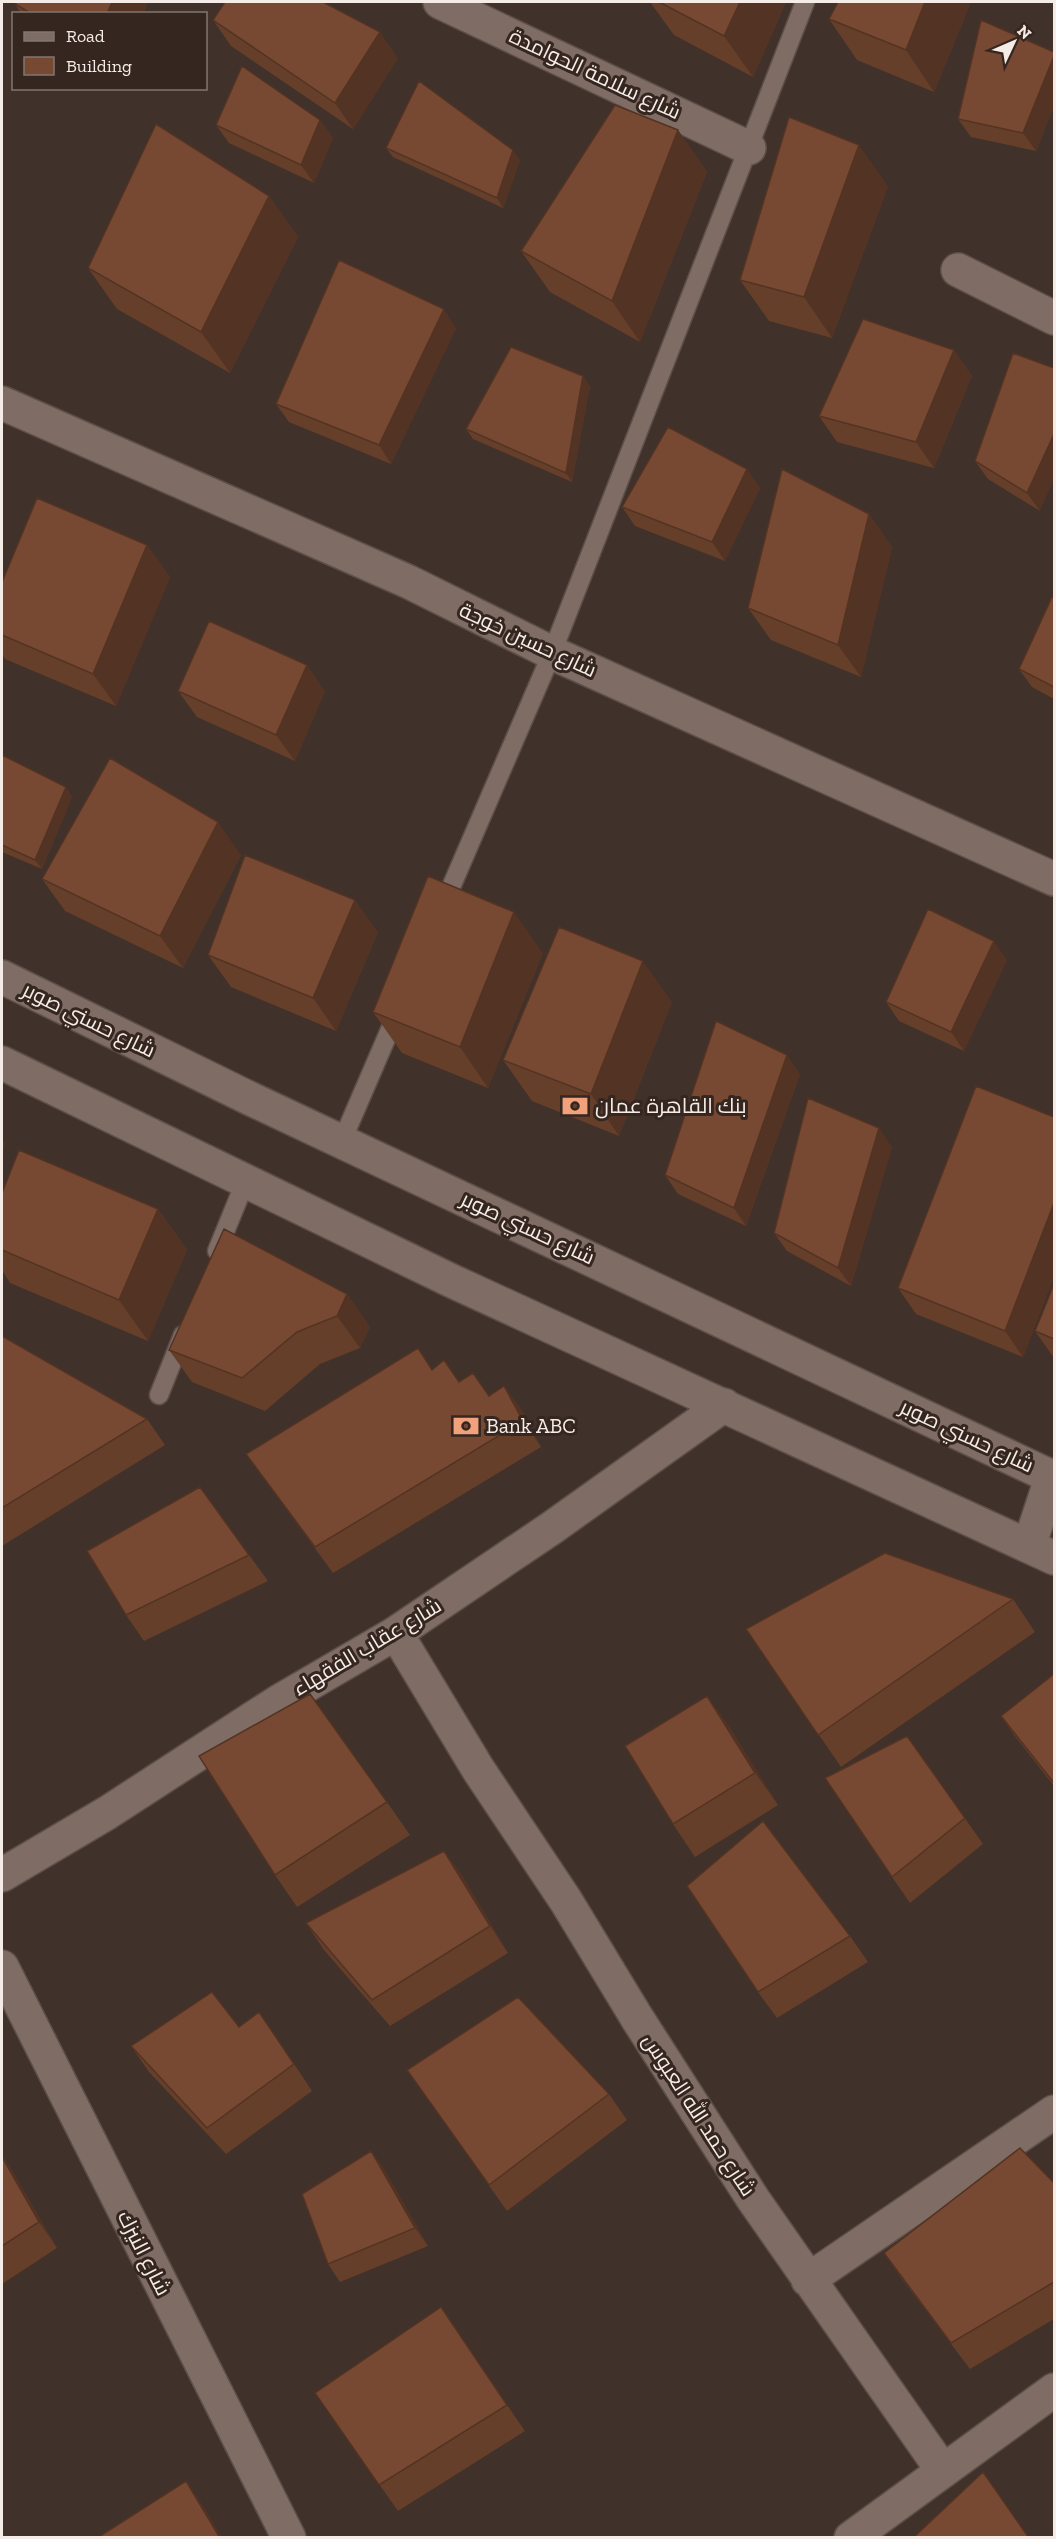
<svg xmlns="http://www.w3.org/2000/svg" width="1056" height="2539" viewBox="0 0 1056 2539" font-family="'Zilla Slab',Cairo,serif">
<style>
.lines{fill:none;stroke-linecap:round;stroke-linejoin:round}
.lane-casing{stroke:#5c4f49;stroke-width:21}
.street-casing{stroke:#5c4f49;stroke-width:36}
.secondary-casing{stroke:#5c4f49;stroke-width:36}
.lane{stroke:#7f6d65;stroke-width:18}
.street{stroke:#7f6d65;stroke-width:33}
.secondary{stroke:#7f6d65;stroke-width:33}
.wall{fill:#663f2b}
.shaded-wall{fill:#533323}
.building{fill:#774932;stroke:#533323;stroke-width:1.5}
.labels{text-anchor:middle;stroke-width:6;stroke-linejoin:round;paint-order:stroke}
.street-label{font-size:21px;fill:#f6ece7;stroke:#352720}
.poi-label{font-size:21px;fill:#f6ece7;stroke:#352720;text-anchor:start}
</style>
<rect width="100%" height="100%" fill="#40312a"/>
<g class="lines">
<g class="lane-casing">
<path id="lane" d="M 442,908 L 552,653 L 805,2
M 342,1141 L 398,1011
M 217,1251 L 246,1180
M 159,1395 L 183,1335"/>
</g>
<g class="street-casing">
<path id="street" d="M 440,2 L 749,148
M 958,270 L 1054,318
M 2,403 L 409,582 L 552,653 L 1054,879
M 396,1633 L 478,1769 L 566,1901 L 637,2018 L 753,2199 L 943,2471 L 1054,2390
M 2,1875 L 107,1813 L 278,1702 L 396,1633 L 553,1527 L 724,1405
M 2,1967 L 289,2538
M 808,2280 L 1054,2112
M 851,2538 L 943,2471"/>
</g>
<g class="secondary-casing">
<path id="secondary" d="M 2,977 L 249,1098 L 1054,1478
M 2,1063 L 452,1281 L 1054,1558
M 1029,1546 L 1052,1476"/>
</g>
<use href="#lane" class="lane"/>
<use href="#street" class="street"/>
<use href="#secondary" class="secondary"/>
</g>
<path class="wall" d="M 17,2 L 148,2 L 143,14 L 21,14 L 15,4 Z
M 650,2 L 786,2 L 753,77 L 674,35 Z
M 971,2 L 934,92 L 857,60 L 829,19 Z
M 213,20 L 398,58 L 353,129 L 231,46 Z
M 1054,52 L 1054,106 L 1036,151 L 971,137 L 958,119 Z
M 320,120 L 333,138 L 314,183 L 229,143 L 216,125 Z
M 678,130 L 707,172 L 640,342 L 550,292 L 521,251 Z
M 386,148 L 520,160 L 503,208 L 393,157 Z
M 888,186 L 832,338 L 769,321 L 740,280 Z
M 269,196 L 298,237 L 230,373 L 117,309 L 88,268 Z
M 456,328 L 391,464 L 289,422 L 276,404 Z
M 954,350 L 972,376 L 934,468 L 837,442 L 819,416 Z
M 1054,368 L 1040,511 L 988,479 L 975,461 Z
M 583,376 L 590,386 L 572,482 L 473,439 L 466,429 Z
M 747,469 L 760,488 L 725,561 L 635,526 L 622,507 Z
M 869,514 L 892,547 L 861,677 L 771,640 L 748,608 Z
M 147,545 L 170,577 L 116,706 L 5,659 L 2,654 L 2,582 Z
M 1054,598 L 1054,699 L 1032,687 L 1019,669 Z
M 178,691 L 325,691 L 295,761 L 197,717 Z
M 2,755 L 66,787 L 72,797 L 42,869 L 2,852 Z
M 241,855 L 183,968 L 65,911 L 42,879 Z
M 378,932 L 336,1031 L 231,987 L 208,955 Z
M 543,953 L 488,1088 L 402,1053 L 373,1012 Z
M 1007,960 L 964,1051 L 899,1021 L 886,1002 Z
M 672,1002 L 619,1136 L 532,1101 L 503,1060 Z
M 800,1074 L 746,1226 L 678,1194 L 665,1175 Z
M 1054,1117 L 1054,1276 L 1023,1357 L 916,1314 L 898,1288 Z
M 892,1147 L 851,1286 L 787,1251 L 774,1233 Z
M 2,1193 L 158,1209 L 187,1250 L 148,1341 L 10,1283 L 2,1270 Z
M 1054,1284 L 1054,1358 L 1035,1331 Z
M 347,1294 L 370,1327 L 360,1348 L 320,1364 L 265,1411 L 192,1382 L 169,1350 Z
M 2,1336 L 147,1419 L 165,1445 L 2,1546 Z
M 433,1369 L 459,1382 L 473,1373 L 489,1396 L 504,1386 L 523,1412 L 541,1447 L 333,1573 L 246,1454 Z
M 200,1487 L 268,1581 L 144,1641 L 126,1615 Z
M 1013,1599 L 1035,1632 L 841,1767 L 746,1629 Z
M 1054,1674 L 1054,1786 L 1014,1735 L 1001,1716 Z
M 707,1696 L 730,1728 L 778,1805 L 695,1857 L 673,1824 Z
M 907,1736 L 983,1844 L 910,1903 L 892,1877 Z
M 387,1802 L 410,1835 L 297,1907 L 275,1875 Z
M 444,1851 L 463,1877 L 508,1953 L 390,2026 L 324,1950 L 306,1923 Z
M 850,1936 L 868,1962 L 777,2018 L 758,1992 Z
M 239,2027 L 277,2038 L 312,2091 L 226,2154 L 149,2072 L 131,2046 Z
M 407,2070 L 609,2094 L 627,2120 L 507,2211 Z
M 371,2151 L 384,2169 L 428,2246 L 340,2282 L 328,2264 Z
M 2,2155 L 10,2167 L 57,2248 L 2,2284 Z
M 1054,2183 L 1054,2319 L 970,2369 L 902,2279 L 884,2253 Z
M 441,2307 L 525,2431 L 398,2511 L 315,2393 Z"/>
<path class="shaded-wall" d="M 112,2 L 148,2 L 143,14 L 107,14 Z
M 740,2 L 786,2 L 753,77 L 724,36 Z
M 925,2 L 971,2 L 934,92 L 906,50 Z
M 380,32 L 398,58 L 353,129 L 335,103 Z
M 1054,56 L 1054,106 L 1036,151 L 1023,133 Z
M 320,120 L 333,138 L 314,183 L 301,165 Z
M 678,130 L 707,172 L 640,342 L 612,301 Z
M 859,145 L 888,186 L 832,338 L 804,297 Z
M 513,150 L 520,160 L 503,208 L 497,198 Z
M 269,196 L 298,237 L 230,373 L 201,332 Z
M 444,309 L 456,328 L 391,464 L 379,445 Z
M 954,350 L 972,376 L 934,468 L 916,442 Z
M 583,376 L 590,386 L 572,482 L 566,473 Z
M 1054,434 L 1054,479 L 1040,511 L 1027,493 Z
M 747,469 L 760,488 L 725,561 L 712,542 Z
M 869,514 L 892,547 L 861,677 L 838,645 Z
M 147,545 L 170,577 L 116,706 L 93,674 Z
M 307,665 L 325,691 L 295,761 L 276,735 Z
M 66,787 L 72,797 L 42,869 L 35,860 Z
M 218,822 L 241,855 L 183,968 L 160,936 Z
M 355,900 L 378,932 L 336,1031 L 313,998 Z
M 514,912 L 543,953 L 488,1088 L 460,1047 Z
M 994,941 L 1007,960 L 964,1051 L 951,1032 Z
M 643,961 L 672,1002 L 619,1136 L 591,1094 Z
M 787,1055 L 800,1074 L 746,1226 L 734,1208 Z
M 879,1128 L 892,1147 L 851,1286 L 838,1268 Z
M 2,1138 L 5,1143 L 2,1162 Z
M 1054,1203 L 1054,1276 L 1023,1357 L 1005,1331 Z
M 158,1209 L 187,1250 L 148,1341 L 119,1300 Z
M 347,1294 L 370,1327 L 360,1348 L 337,1316 Z
M 504,1386 L 523,1412 L 541,1447 L 523,1421 Z
M 707,1696 L 730,1728 L 778,1805 L 755,1773 Z
M 444,1851 L 463,1877 L 508,1953 L 490,1926 Z
M 371,2151 L 384,2169 L 428,2246 L 415,2228 Z
M 2,2155 L 10,2167 L 57,2248 L 39,2222 L 2,2157 Z
M 441,2307 L 459,2333 L 525,2431 L 507,2405 Z
M 186,2481 L 204,2507 L 222,2538 L 220,2538 Z"/>
<path class="building" d="M 17,2 L 112,2 L 107,14 L 32,14 L 15,4 Z
M 225,2 L 323,2 L 380,32 L 335,103 L 213,20 Z
M 659,2 L 740,2 L 724,36 Z
M 838,2 L 925,2 L 906,50 L 829,19 Z
M 981,20 L 1054,52 L 1054,56 L 1023,133 L 958,119 Z
M 242,66 L 320,120 L 301,165 L 216,125 Z
M 419,81 L 513,150 L 497,198 L 386,148 Z
M 615,105 L 678,130 L 612,301 L 521,251 Z
M 789,117 L 859,145 L 804,297 L 740,280 Z
M 156,124 L 269,196 L 201,332 L 88,268 Z
M 339,260 L 444,309 L 379,445 L 276,404 Z
M 863,319 L 954,350 L 916,442 L 819,416 Z
M 511,347 L 583,376 L 566,473 L 466,429 Z
M 1013,353 L 1054,368 L 1054,434 L 1027,493 L 975,461 Z
M 668,427 L 747,469 L 712,542 L 622,507 Z
M 782,469 L 869,514 L 838,645 L 748,608 Z
M 37,498 L 147,545 L 93,674 L 2,635 L 2,582 Z
M 1052,597 L 1054,598 L 1054,687 L 1019,669 Z
M 209,621 L 307,665 L 276,735 L 178,691 Z
M 2,755 L 66,787 L 35,860 L 2,845 Z
M 110,758 L 218,822 L 160,936 L 42,879 Z
M 245,855 L 355,900 L 313,998 L 208,955 Z
M 428,876 L 514,912 L 460,1047 L 373,1012 Z
M 928,909 L 994,941 L 951,1032 L 886,1002 Z
M 559,927 L 643,961 L 591,1094 L 503,1060 Z
M 716,1021 L 787,1055 L 734,1208 L 665,1175 Z
M 976,1086 L 1054,1117 L 1054,1203 L 1005,1331 L 898,1288 Z
M 808,1098 L 879,1128 L 838,1268 L 774,1233 Z
M 19,1150 L 158,1209 L 119,1300 L 2,1250 L 2,1193 Z
M 224,1229 L 347,1294 L 337,1316 L 297,1332 L 242,1378 L 169,1350 Z
M 1054,1284 L 1054,1339 L 1035,1331 Z
M 2,1336 L 147,1419 L 2,1508 Z
M 418,1348 L 432,1370 L 444,1360 L 459,1382 L 473,1373 L 489,1396 L 504,1386 L 523,1421 L 315,1547 L 246,1454 Z
M 200,1487 L 249,1555 L 126,1615 L 87,1551 Z
M 885,1553 L 1013,1599 L 818,1735 L 746,1629 Z
M 1054,1674 L 1054,1783 L 1001,1716 Z
M 310,1694 L 387,1802 L 275,1875 L 199,1756 Z
M 707,1696 L 755,1773 L 673,1824 L 625,1746 Z
M 907,1736 L 965,1818 L 892,1877 L 825,1778 Z
M 763,1821 L 850,1936 L 758,1992 L 687,1886 Z
M 444,1851 L 490,1926 L 372,2000 L 306,1923 Z
M 212,1992 L 239,2027 L 259,2012 L 294,2064 L 207,2128 L 131,2046 Z
M 518,1997 L 609,2094 L 489,2185 L 407,2070 Z
M 1020,2148 L 1054,2183 L 1054,2282 L 951,2343 L 884,2253 Z
M 371,2151 L 415,2228 L 328,2264 L 302,2194 Z
M 2,2157 L 39,2222 L 2,2246 Z
M 441,2307 L 507,2405 L 379,2485 L 315,2393 Z
M 983,2472 L 1029,2538 L 913,2538 Z
M 186,2481 L 220,2538 L 97,2538 Z"/>
<defs>
<g id="bank-bare" transform="scale(2.07)"><path d="M-6-4H6V4H-6ZM0-2.3a2.3 2.3 0 1 0 0 4.6a2.3 2.3 0 1 0 0-4.6Z" fill="#f1a17b" stroke="#352720" stroke-width="2.5" paint-order="stroke"/></g>
</defs>
<g fill-rule="evenodd">
<use href="#bank-bare" x="575" y="1106"/>
<use href="#bank-bare" x="466" y="1426"/>
</g>
<g class="labels">
<g class="street-label">
<text transform="translate(595 74) rotate(25)" y="7">شارع سلامة الحوامدة</text>
<text transform="translate(528 640) rotate(25)" y="7">شارع حسين خوجة</text>
<text transform="translate(89 1020) rotate(26)" y="7">شارع حسني صوبر</text>
<text transform="translate(528 1228) rotate(25)" y="7">شارع حسني صوبر</text>
<text transform="translate(967 1436) rotate(25)" y="7">شارع حسني صوبر</text>
<text transform="translate(367 1647) rotate(-31)" y="7">شارع عقاب الفقهاء</text>
<text transform="translate(699 2115) rotate(57)" y="7">شارع حمد الله العبوس</text>
<text transform="translate(144 2253) rotate(63)" y="7">شارع النيزك</text>
</g>
<g class="poi-label">
<text x="595" y="1113">بنك القاهرة عمان</text>
<text x="486" y="1433">Bank ABC</text>
</g>
</g>
<rect width="1056" height="2539" fill="none" stroke="#f6ece7" stroke-width="6"/>
<rect x="12" y="12" width="195" height="78" fill="#352720" stroke="#827670" stroke-width="1.5"/>
<rect x="24" y="32" width="30" height="9" fill="#7f6d65" stroke="#827670" stroke-width="1.5"/>
<text x="66" y="42" font-size="18" fill="#f6ece7">Road</text>
<rect x="24" y="57" width="30" height="18" fill="#774932" stroke="#827670" stroke-width="1.5"/>
<text x="66" y="72" font-size="18" fill="#f6ece7">Building</text>
<g transform="translate(1014 42) rotate(46)" stroke="#352720" stroke-width="4.5" paint-order="stroke">
<path d="M0-4.5L10 22L0 15L-10 22Z" fill="#f6ece7"/>
<text y="-9" font-size="16" font-weight="bold" text-anchor="middle" fill="#f6ece7">N</text>
</g>
</svg>
